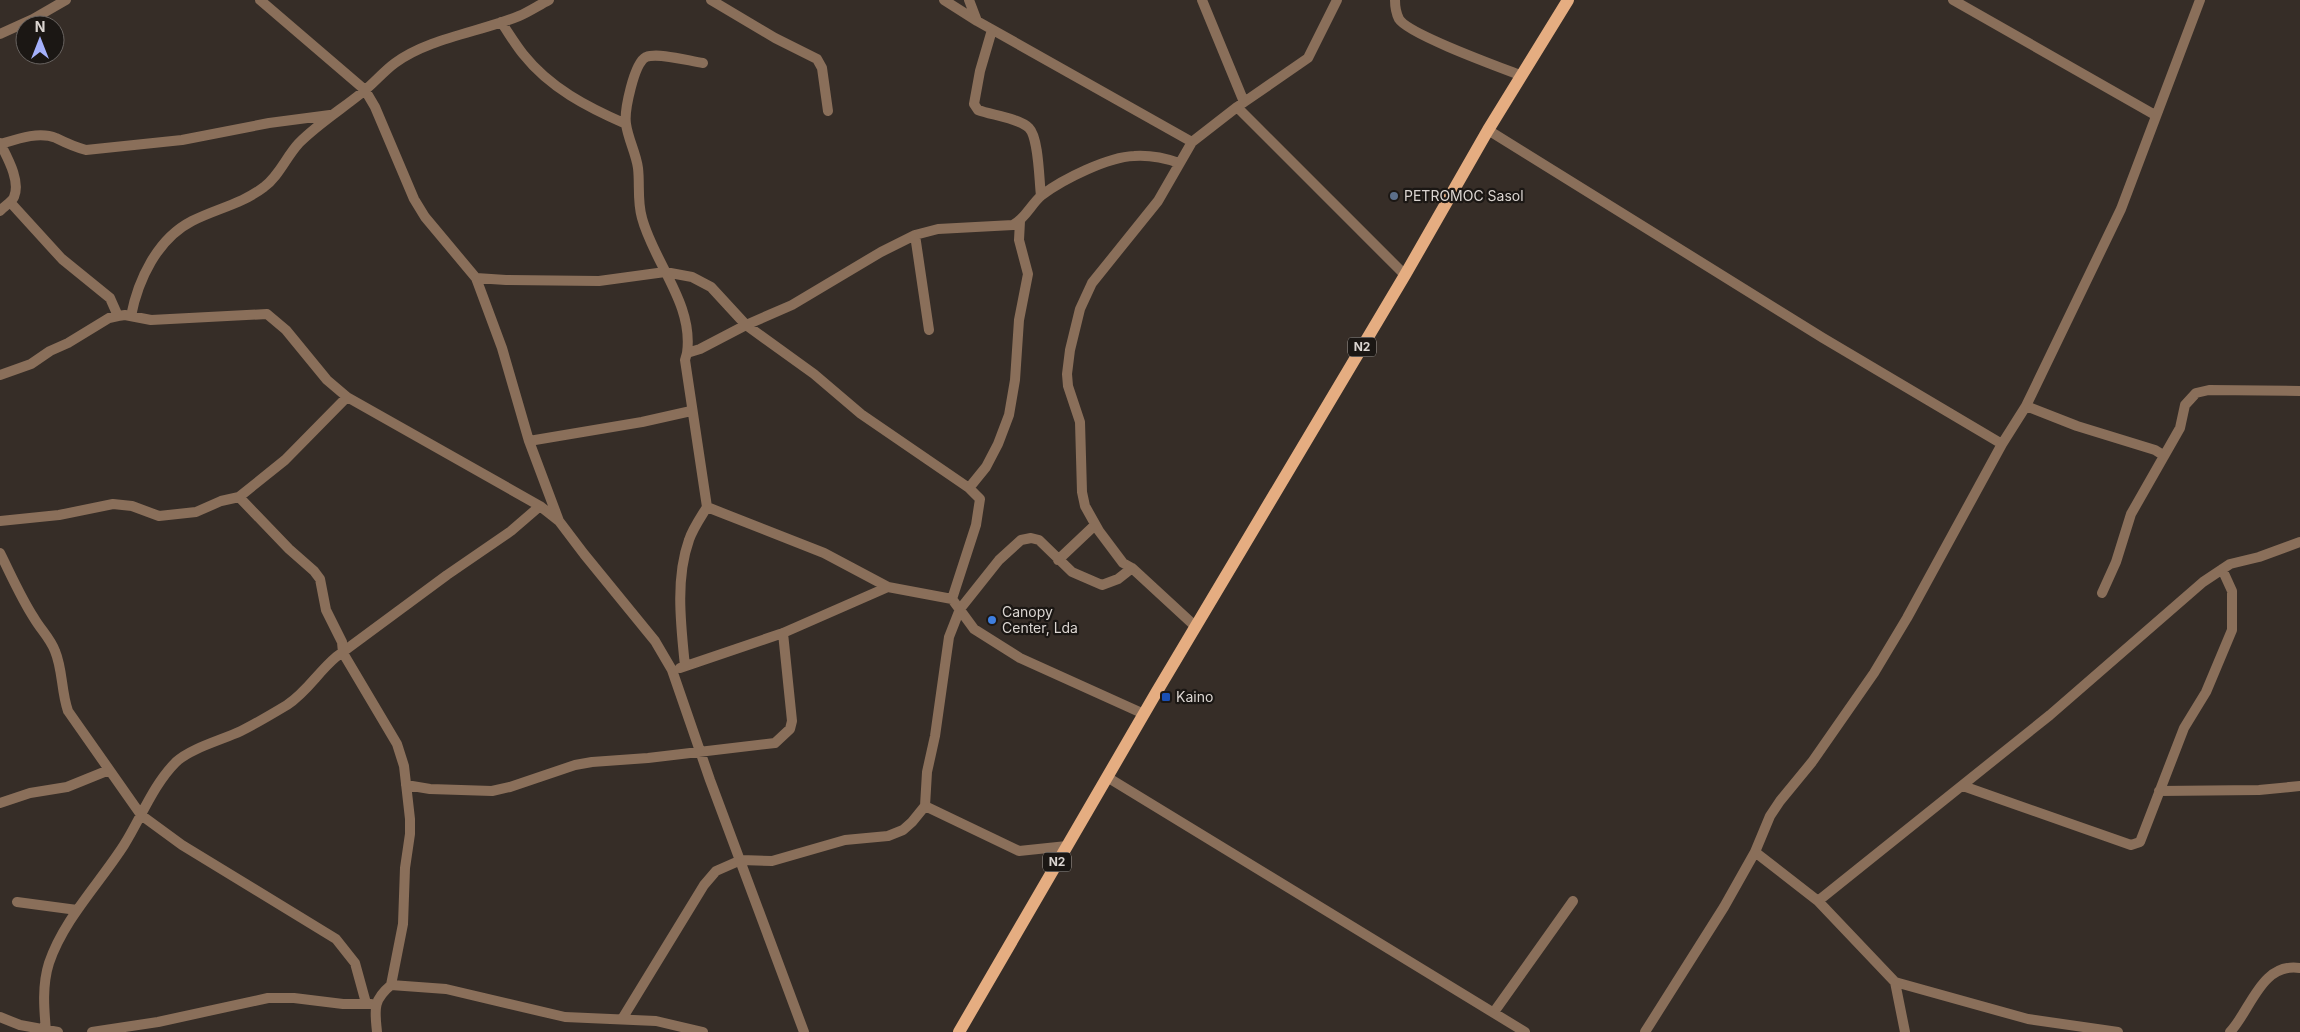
<svg xmlns="http://www.w3.org/2000/svg" width="2300" height="1032" viewBox="0 0 2300 1032" font-family="Inter,sans-serif">
<style>
.lines{fill:none;stroke-linecap:round;stroke-linejoin:round}
.minor{stroke:#8a6f5a;stroke-width:10}
.primary{stroke:#e5ad81;stroke-width:12}
.service-dot{fill:#5c6f8a;stroke:#1b1714;stroke-width:2}
.shop-dot{fill:#3f7fe0;stroke:#1b1714;stroke-width:2}
.transit-dot{fill:#1a4fb4;stroke:#1b1714;stroke-width:2}
.labels{text-anchor:middle;stroke-width:4.5;stroke-linejoin:round;paint-order:stroke}
.shield{fill:#1b1714;stroke:#a19c98;stroke-width:1}
.shield-label{font-size:12px;font-weight:bold;fill:#dbd5d1}
.poi-label{font-size:14px;fill:#dbd5d1;stroke:#1b1714;text-anchor:start}
</style>
<rect width="100%" height="100%" fill="#362d27"/>
<g class="lines">
<path class="minor" d="M 260,0 L 365,90 L 375,107 L 414,199 L 425,217 L 476,278 L 502,348 L 529,441 L 559,521 L 584,554 L 655,641 L 672,670 L 710,780 L 804,1032
M 711,0 L 775,38 L 817,59 L 822,68 L 828,111
M 944,0 L 977,21
M 969,0 L 977,21 L 1192,142
M 1202,0 L 1244,102
M 1395,0 C 1395,6 1396,13 1399,19 C 1408,34 1499,67 1520,75
M 1953,0 L 2155,115
M 501,22 C 508,32 515,44 523,54 C 550,88 587,107 626,124
M 992,30 L 980,71 L 974,104 L 978,110 C 991,115 1019,118 1029,128 C 1039,138 1039,180 1041,196
M 0,34 L 33,19 L 66,0
M 1237,107 L 1405,275
M 1488,130 L 1823,338 L 2002,444
M 0,143 C 7,157 21,181 14,197 C 12,202 4,206 0,211
M 1,144 C 17,139 39,131 56,138 C 66,143 75,147 86,150 L 182,140 L 269,123 L 330,115
M 10,202 L 62,259 L 110,298 L 118,316
M 915,235 L 929,330
M 476,278 L 506,280 L 599,281 L 665,272 L 692,277 L 711,287 L 746,325 L 814,374 L 861,414 L 969,488 L 980,499 L 976,525 L 952,599 L 974,629 L 1020,658 L 1144,714
M 131,316 C 138,280 157,239 192,221 C 215,209 242,204 264,187 C 279,176 286,157 299,143 C 319,123 342,109 364,91 C 375,82 384,71 395,63 C 429,38 480,32 519,16 C 529,12 539,5 549,0
M 687,353 C 694,304 654,263 642,218 C 637,201 640,185 638,168 C 636,153 628,139 626,124 C 624,111 634,63 646,57 C 658,52 689,61 703,63
M 0,375 L 31,364 L 50,351 L 68,343 L 109,318 L 118,316 L 125,315 L 151,320 L 267,314 L 286,330 L 327,380 L 347,397 L 540,506 L 559,521
M 2026,406 L 2077,426 L 2155,450 L 2163,455
M 529,441 L 642,422 L 691,411
M 969,488 L 986,467 L 998,444 L 1009,415 L 1015,380 L 1019,320 L 1028,274 L 1019,240 L 1020,221
M 239,497 L 289,549 L 314,571 L 320,579 L 326,610 L 342,642 L 343,653 L 397,744 L 404,766 L 410,819 L 410,834 L 405,868 L 403,924 L 391,985 C 372,1001 375,1010 377,1032
M 707,507 L 824,553 L 888,587 L 952,599
M 0,521 L 59,515 L 113,504 L 132,506 L 159,516 L 196,512 L 221,501 L 239,497 L 285,460 L 347,397
M 0,553 C 11,575 21,598 34,618 C 41,630 50,638 55,651 C 63,670 61,691 68,711 L 141,815 L 182,845 L 336,939 L 355,963 L 366,1003
M 1058,560 L 1095,525
M 2102,593 L 2116,562 L 2131,514 L 2180,428 L 2185,405 L 2196,393 L 2209,390 L 2300,391
M 1196,627 L 1132,568 L 1123,563 L 1099,531 L 1085,506 L 1082,492 L 1080,422 L 1068,386 L 1067,374 L 1070,350 L 1080,309 L 1092,283 L 1158,201 L 1192,142 L 1237,107 L 1308,58 L 1337,0
M 685,666 C 681,626 675,579 689,540 C 693,528 701,517 707,507 L 685,360 L 687,353 L 700,349 L 746,325 L 792,305 L 881,252 L 915,235 L 938,229 L 1013,225 C 1026,218 1031,204 1042,195 C 1063,179 1108,157 1134,156 C 1149,155 1165,158 1179,163
M 680,668 L 783,633 L 888,587
M 1107,777 L 1525,1032
M 406,785 L 430,789 L 492,791 L 510,787 L 575,765 L 592,762 L 648,758 L 775,743 L 790,729 L 792,721 L 783,633
M 1963,786 L 2131,845 L 2140,842 L 2184,728 L 2206,692 L 2232,630 L 2232,591 L 2222,569
M 2159,791 L 2259,790 L 2300,786
M 0,803 L 30,793 L 67,787 L 109,770
M 925,806 L 1019,851 L 1067,846
M 1755,852 L 1818,901 L 1895,982 L 2028,1019 L 2118,1032
M 1818,901 L 2050,715 L 2203,582 L 2230,564 L 2259,557 L 2300,542
M 17,902 L 77,910
M 1895,982 L 1905,1032
M 391,985 L 446,989 L 565,1017 L 656,1021 L 703,1032
M 1494,1012 L 1573,901
M 0,1017 L 20,1025 L 58,1032
M 622,1019 L 704,885 L 716,871 L 741,860 L 772,861 L 845,840 L 888,836 L 903,830 L 912,822 L 925,806 L 927,772 L 935,736 L 949,637 L 960,609 L 999,560 L 1021,540 L 1031,538 L 1039,540 L 1072,572 L 1102,585 L 1118,579 L 1132,568
M 46,1031 C 44,1009 42,985 49,963 C 64,919 99,884 124,845 C 141,818 153,785 176,762 C 191,748 222,740 241,731 C 257,723 272,714 287,705 C 307,692 318,672 336,657 L 447,575 L 511,531 L 540,506
M 92,1032 L 158,1022 L 268,998 L 294,998 L 343,1004 L 371,1004
M 1645,1032 L 1724,907 L 1755,852 L 1770,816 L 1780,801 L 1812,762 L 1874,673 L 1907,618 L 2002,444 L 2026,406 L 2121,209 L 2200,0
M 2230,1032 C 2251,1010 2261,962 2300,968"/>
<path class="primary" d="M 959,1032 L 1156,693 L 1405,275 L 1488,130 L 1568,0"/>
</g>
<circle class="service-dot" cx="1394" cy="196" r="5"/>
<circle class="shop-dot" cx="992" cy="620" r="5"/>
<rect class="transit-dot" x="1161" y="692" width="10" height="10" rx="2.5"/>
<g class="labels">
<g class="shield">
<rect x="1348" y="337.5" width="28" height="19" rx="4"/>
<rect x="1043" y="852.5" width="28" height="19" rx="4"/>
</g>
<g class="shield-label">
<text x="1362" y="351">N2</text>
<text x="1057" y="866">N2</text>
</g>
<g class="poi-label">
<text x="1404" y="201">PETROMOC Sasol</text>
<text x="1002" y="617">Canopy<tspan x="1002" dy="16">Center, Lda</tspan></text>
<text x="1176" y="702">Kaino</text>
</g>
</g>
<g transform="translate(40 40)"><circle r="24" fill="#1b1714" stroke="#686360"/>
<path d="M0-4L9 19L0 12L-9 19Z" fill="#a5b1fc"/>
<text y="-8" font-size="14" font-weight="bold" text-anchor="middle" fill="#dbd5d1">N</text>
</g>
</svg>
